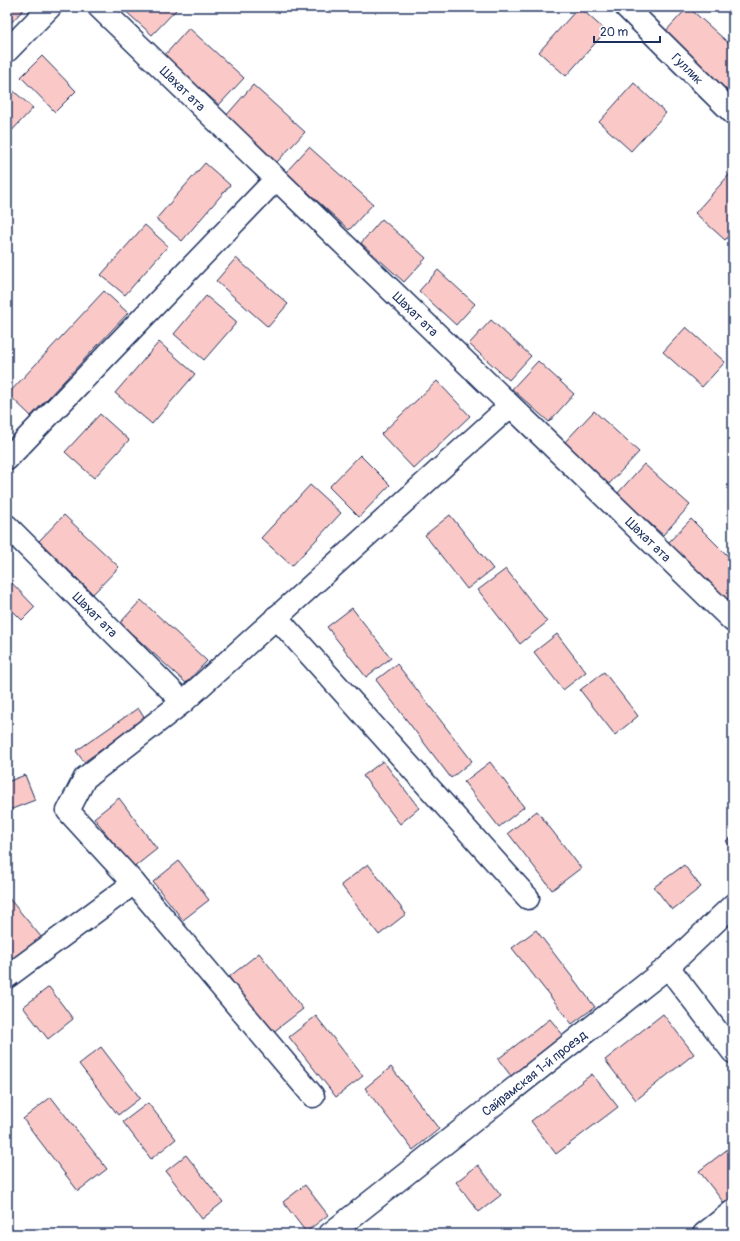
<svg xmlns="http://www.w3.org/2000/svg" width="740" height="1241" viewBox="0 0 740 1241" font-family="Pangolin,sans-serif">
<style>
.building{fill:#fac9c7;stroke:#1b2f5e}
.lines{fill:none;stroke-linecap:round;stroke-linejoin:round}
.minor-casing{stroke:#1b2f5e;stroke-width:25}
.minor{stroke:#fff;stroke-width:22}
.labels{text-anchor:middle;stroke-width:3.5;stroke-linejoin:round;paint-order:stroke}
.street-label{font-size:13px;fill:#1b2f5e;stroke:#fff}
</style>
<rect width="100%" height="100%" fill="#fff"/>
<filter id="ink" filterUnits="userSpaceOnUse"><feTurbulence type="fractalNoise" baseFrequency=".025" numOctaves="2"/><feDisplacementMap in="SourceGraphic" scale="8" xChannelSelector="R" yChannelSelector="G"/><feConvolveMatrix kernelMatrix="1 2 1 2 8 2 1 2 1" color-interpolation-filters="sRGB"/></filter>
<g filter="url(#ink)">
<path class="building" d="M 7,7 L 26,7 L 7,27 Z
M 121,7 L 173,7 L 176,10 L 152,35 Z
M 579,7 L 606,31 L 566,76 L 539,52 Z
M 644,7 L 654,7 L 650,12 Z
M 688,7 L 733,47 L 733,86 L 727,92 L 663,34 Z
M 189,28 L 244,78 L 219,105 L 164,56 Z
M 42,56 L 76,91 L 55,112 L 21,77 Z
M 634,83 L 666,113 L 631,151 L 599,122 Z
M 253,85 L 305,132 L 276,163 L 225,117 Z
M 10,88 L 33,108 L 7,136 L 7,91 Z
M 309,147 L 373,204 L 349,230 L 286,172 Z
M 205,163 L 230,185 L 182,241 L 156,219 Z
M 729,175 L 733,178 L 733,231 L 725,240 L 695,213 Z
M 382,219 L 426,258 L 404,282 L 361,243 Z
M 145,225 L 168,246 L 125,295 L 101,275 Z
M 236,258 L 288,304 L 268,327 L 216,281 Z
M 438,270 L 475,304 L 456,325 L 419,291 Z
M 104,291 L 128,313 L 31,416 L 8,394 Z
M 206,296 L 237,322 L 204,360 L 174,334 Z
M 491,320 L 531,356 L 509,380 L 469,344 Z
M 686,327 L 725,362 L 702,387 L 663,352 Z
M 159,342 L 195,374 L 152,424 L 115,393 Z
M 538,361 L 574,394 L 549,422 L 512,389 Z
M 437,381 L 470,416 L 414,469 L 381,434 Z
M 594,411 L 639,452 L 608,485 L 563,444 Z
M 100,414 L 129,440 L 94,478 L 65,452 Z
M 360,455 L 390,485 L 359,517 L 329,487 Z
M 644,464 L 690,505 L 663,535 L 617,494 Z
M 310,485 L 341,513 L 292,566 L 261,538 Z
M 64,515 L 119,567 L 93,594 L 39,541 Z
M 450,515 L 493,569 L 467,589 L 425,535 Z
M 691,519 L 733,561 L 733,607 L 667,544 Z
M 506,569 L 547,622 L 520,644 L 478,590 Z
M 7,578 L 35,607 L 22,620 L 7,605 Z
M 141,600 L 207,661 L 186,683 L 120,623 Z
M 352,608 L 391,658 L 366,677 L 327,627 Z
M 557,634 L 586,672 L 563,690 L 534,652 Z
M 397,664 L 472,761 L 451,778 L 376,680 Z
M 604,672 L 638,716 L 615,735 L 580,690 Z
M 138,708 L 145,719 L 84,762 L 76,751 Z
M 383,761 L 419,808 L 400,824 L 363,776 Z
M 490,762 L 524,807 L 499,827 L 464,782 Z
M 25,775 L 35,800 L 7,811 L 7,782 Z
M 119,798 L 157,849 L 133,868 L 94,818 Z
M 537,811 L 581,868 L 552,890 L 508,833 Z
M 733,836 L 733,849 L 726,841 Z
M 179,861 L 209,900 L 183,920 L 153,882 Z
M 368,864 L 406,914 L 379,935 L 341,885 Z
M 684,865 L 701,887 L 672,910 L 654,887 Z
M 7,896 L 42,938 L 15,961 L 7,951 Z
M 536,930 L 595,1007 L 572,1024 L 512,948 Z
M 259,953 L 303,1009 L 272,1033 L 229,977 Z
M 49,987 L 73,1019 L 48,1039 L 23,1007 Z
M 663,1014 L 694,1054 L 636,1100 L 605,1060 Z
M 316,1016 L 363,1076 L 336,1097 L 289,1037 Z
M 550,1019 L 563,1035 L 511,1076 L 498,1059 Z
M 101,1047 L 140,1098 L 118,1115 L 79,1064 Z
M 391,1067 L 439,1129 L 413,1150 L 365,1088 Z
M 592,1074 L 618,1107 L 556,1154 L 531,1121 Z
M 51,1097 L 107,1169 L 78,1191 L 23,1119 Z
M 148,1103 L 176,1139 L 151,1159 L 123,1122 Z
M 733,1145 L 733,1196 L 724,1203 L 699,1171 Z
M 186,1155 L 223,1202 L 202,1219 L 166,1171 Z
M 478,1165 L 501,1195 L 479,1212 L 456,1182 Z
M 305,1185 L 328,1215 L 306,1232 L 283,1202 Z"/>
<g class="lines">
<g class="minor-casing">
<g id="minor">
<path id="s1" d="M 99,7 L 733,621"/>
<path id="s2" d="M 626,7 L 733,113"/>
<path d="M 7,51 L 50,7"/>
<path d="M 7,459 L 276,179"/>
<path id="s3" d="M 7,526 L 183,702"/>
<path d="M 276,617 L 528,898"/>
<path d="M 668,967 L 733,1052"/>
<path d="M 7,977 L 134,883"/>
<path d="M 313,1096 L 134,883 L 68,811 L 85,778 L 183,702 L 510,406"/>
<path id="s4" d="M 330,1234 L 668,967 L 733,905"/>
<path d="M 704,1234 L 733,1211"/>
</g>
</g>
<use href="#minor" class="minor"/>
</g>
</g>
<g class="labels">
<g class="street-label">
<text dy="5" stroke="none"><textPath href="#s2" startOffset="87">Гуллик</textPath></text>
<text dy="5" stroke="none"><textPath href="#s1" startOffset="117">Шахат ата</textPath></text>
<text dy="5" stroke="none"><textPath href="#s1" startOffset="441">Шахат ата</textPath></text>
<text dy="5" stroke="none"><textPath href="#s1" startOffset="765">Шахат ата</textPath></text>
<text dy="5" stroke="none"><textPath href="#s3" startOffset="125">Шахат ата</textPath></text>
<text dy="5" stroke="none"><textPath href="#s4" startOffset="260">Сайрамская 1-й проезд</textPath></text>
</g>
</g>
<rect width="740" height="1241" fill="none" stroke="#fff" stroke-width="24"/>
<rect x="12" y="12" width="716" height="1217" fill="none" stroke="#1b2f5e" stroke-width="1.5" filter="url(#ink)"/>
<path d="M594 36v6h66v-6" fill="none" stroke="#1b2f5e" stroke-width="2"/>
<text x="600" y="36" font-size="12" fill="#1b2f5e" stroke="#ffffff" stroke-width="3" paint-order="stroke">20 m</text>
</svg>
